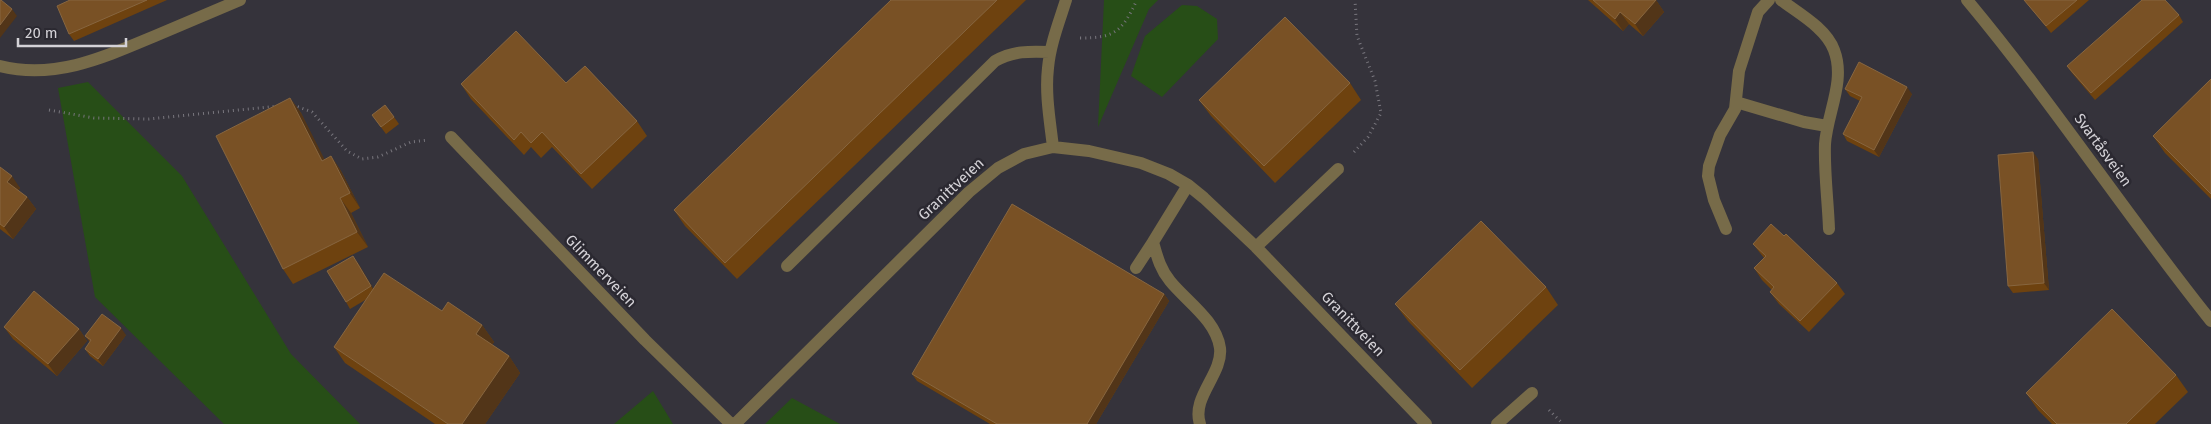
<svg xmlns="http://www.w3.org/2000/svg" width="2211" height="424" viewBox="0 0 2211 424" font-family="'Fira Sans',sans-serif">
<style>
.green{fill:#274e17}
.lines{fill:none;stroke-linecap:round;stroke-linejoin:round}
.path{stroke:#78767d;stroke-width:3;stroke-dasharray:1 4;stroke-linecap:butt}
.minor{stroke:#776b49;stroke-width:12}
.wall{fill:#6e420f}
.shaded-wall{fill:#523518}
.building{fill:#795125;stroke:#876640}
.labels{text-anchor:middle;stroke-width:5;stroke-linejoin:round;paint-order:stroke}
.street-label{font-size:15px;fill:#d4d2d7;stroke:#2b2931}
</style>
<rect width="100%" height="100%" fill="#35333b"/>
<path class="green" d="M 1104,0 L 1158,0 L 1149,9 L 1098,127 Z
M 1182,5 L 1197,6 L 1217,19 L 1218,39 L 1162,97 L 1131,76 L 1145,36 Z
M 88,82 L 182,176 L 291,354 L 360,424 L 224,424 L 95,297 L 58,88 Z
M 653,391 L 673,424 L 614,424 Z
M 792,398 L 840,424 L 765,424 Z"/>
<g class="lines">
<path class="path" d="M 1080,38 C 1116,38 1122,31 1137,0
M 293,105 L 312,112 L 347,151 L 362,159 L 378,157 L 411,142 L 428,140
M 49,110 L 94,118 L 149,119 L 279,106
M 1354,152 L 1368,137 L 1381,113 L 1375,81 L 1357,36 L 1355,0
M 1549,410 L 1563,424"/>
<path class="minor" d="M 1781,0 C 1798,13 1826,28 1834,50 C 1846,81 1827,113 1825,144 C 1824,172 1828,201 1829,229
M 1967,0 C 2053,103 2127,216 2211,321
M 0,66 C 55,80 105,57 155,36 C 183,24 211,12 240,0
M 1736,102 L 1804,122 L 1827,126
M 451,137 L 645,340 L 731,424
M 1053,147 C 1050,121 1045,94 1048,68 C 1050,45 1059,22 1066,0
M 1188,185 L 1153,242 C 1157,256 1160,269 1170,281 C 1186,301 1216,320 1220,348 C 1223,374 1191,397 1200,424
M 1726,229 L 1714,200 L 1708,176 L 1709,166 L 1720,135 L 1735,109 L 1739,71 L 1758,12 L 1769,0
M 1256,247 L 1338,169
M 787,266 L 995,61 C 1013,51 1029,51 1050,52
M 1136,268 L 1153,242
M 735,424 L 969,192 L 998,168 L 1024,154 L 1053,147 L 1089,151 L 1141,163 L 1169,174 L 1188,185 L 1204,198 L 1256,247 L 1426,424
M 1497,424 L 1532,393"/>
</g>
<path class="wall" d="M 70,0 L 167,0 L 74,41 L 69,34 Z
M 891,0 L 1026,0 L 737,279 L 685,226 L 674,210 Z
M 1588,0 L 1656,0 L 1664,12 L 1643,36 L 1629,24 L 1623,31 Z
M 2024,0 L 2089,0 L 2051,33 Z
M 2179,15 L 2183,22 L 2095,100 L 2072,73 L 2067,66 Z
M 2211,79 L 2211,199 L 2165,153 L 2153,136 Z
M 566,83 L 637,121 L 647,136 L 592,189 L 552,147 L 541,158 L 531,147 L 524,155 L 471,99 L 461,84 Z
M 1350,83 L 1361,100 L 1275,183 L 1211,116 L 1199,100 Z
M 1845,89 L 1912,94 L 1879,157 L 1847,141 L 1843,134 L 1860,101 L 1850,96 Z
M 290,98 L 301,113 L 324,160 L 331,156 L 341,171 L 360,208 L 351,213 L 368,247 L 293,284 L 283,269 Z
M 372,115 L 394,117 L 399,124 L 386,134 Z
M 2038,159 L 2049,290 L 2013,293 L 2008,286 Z
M 0,167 L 20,188 L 18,191 L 27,197 L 36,209 L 13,239 L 0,229 Z
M 1753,244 L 1837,283 L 1845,294 L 1809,332 L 1779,304 L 1770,292 L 1772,290 L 1762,280 L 1754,268 L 1764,258 Z
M 358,263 L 373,289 L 482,325 L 494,342 L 492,345 L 509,356 L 520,373 L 485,424 L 435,424 L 345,363 L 334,347 L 367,299 L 350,309 L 346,302 Z
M 1546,287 L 1558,305 L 1472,388 L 1408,321 L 1395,304 Z
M 1164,294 L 1169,301 L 1096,424 L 990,424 L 917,381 L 912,374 Z
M 4,327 L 79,329 L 87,341 L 57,376 L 13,339 Z
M 126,335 L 103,366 L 90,356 L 85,349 L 90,342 L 85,336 Z
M 2176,375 L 2188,392 L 2155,424 L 2052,424 L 2038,410 L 2026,393 Z"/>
<path class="shaded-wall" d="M 1656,0 L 1664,12 L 1643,36 L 1635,24 Z
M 12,9 L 17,16 L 0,38 L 0,25 Z
M 1620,12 L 1629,24 L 1623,31 L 1615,19 Z
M 1907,87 L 1912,94 L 1879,157 L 1874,150 Z
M 290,98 L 301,113 L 333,176 L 322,161 Z
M 2033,152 L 2038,159 L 2049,290 L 2044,283 Z
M 331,156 L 341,171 L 360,208 L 350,193 Z
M 12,176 L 20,188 L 16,194 L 7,182 Z
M 27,197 L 36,209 L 13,239 L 4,227 Z
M 340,198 L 351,213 L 368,247 L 357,232 Z
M 353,256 L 358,263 L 376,293 L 371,286 Z
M 1164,294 L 1169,301 L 1096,424 L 1087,424 Z
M 482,325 L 494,342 L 488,351 L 476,334 Z
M 121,328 L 126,335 L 103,366 L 98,359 Z
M 79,329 L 87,341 L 57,376 L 48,364 Z
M 509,356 L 520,373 L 485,424 L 462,424 Z"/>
<path class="building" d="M 0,0 L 1,0 L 12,9 L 0,25 Z
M 70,0 L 147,0 L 69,34 L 57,6 Z
M 891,0 L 997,0 L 725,263 L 674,210 Z
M 1593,0 L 1656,0 L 1635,24 L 1620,12 L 1615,19 Z
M 2024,0 L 2077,0 L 2046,26 Z
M 2142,0 L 2165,0 L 2179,15 L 2091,93 L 2067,66 Z
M 1285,17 L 1350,83 L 1264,166 L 1199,100 Z
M 516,31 L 566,83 L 585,66 L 637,121 L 581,174 L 542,132 L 531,143 L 521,132 L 514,140 L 461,84 Z
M 1859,62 L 1907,87 L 1874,150 L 1843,134 L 1862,97 L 1845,89 Z
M 2211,79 L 2211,194 L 2153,136 Z
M 290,98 L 322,161 L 331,156 L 350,193 L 340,198 L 357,232 L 283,269 L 216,136 Z
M 385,105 L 394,117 L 381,127 L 372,115 Z
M 2033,152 L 2044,283 L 2008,286 L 1998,155 Z
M 0,167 L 12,176 L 7,182 L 27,197 L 4,227 L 0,224 Z
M 1012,204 L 1164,294 L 1087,424 L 997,424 L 912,374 Z
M 1481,221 L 1546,287 L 1460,370 L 1395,304 Z
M 1771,224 L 1784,236 L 1786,234 L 1837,283 L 1800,321 L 1770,292 L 1774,287 L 1754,268 L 1766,256 L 1753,244 Z
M 353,256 L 371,286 L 346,302 L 327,271 Z
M 384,273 L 442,311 L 448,302 L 482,325 L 476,334 L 509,356 L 462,424 L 448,424 L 334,347 Z
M 34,291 L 79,329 L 48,364 L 4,327 Z
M 2112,309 L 2176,375 L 2126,424 L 2057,424 L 2026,393 Z
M 102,314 L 121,328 L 98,359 L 85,349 L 91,340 L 85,336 Z"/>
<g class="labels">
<g class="street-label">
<text transform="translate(2103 150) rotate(54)" y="5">Svartåsveien</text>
<text transform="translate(951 189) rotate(-43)" y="5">Granittveien</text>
<text transform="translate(601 271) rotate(46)" y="5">Glimmerveien</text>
<text transform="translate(1353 324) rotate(46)" y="5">Granittveien</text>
</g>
</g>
<path d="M18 38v8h108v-8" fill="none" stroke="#d4d2d7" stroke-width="2.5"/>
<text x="25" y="38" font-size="15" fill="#d4d2d7" stroke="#2b2931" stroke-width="4" paint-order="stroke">20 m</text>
</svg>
